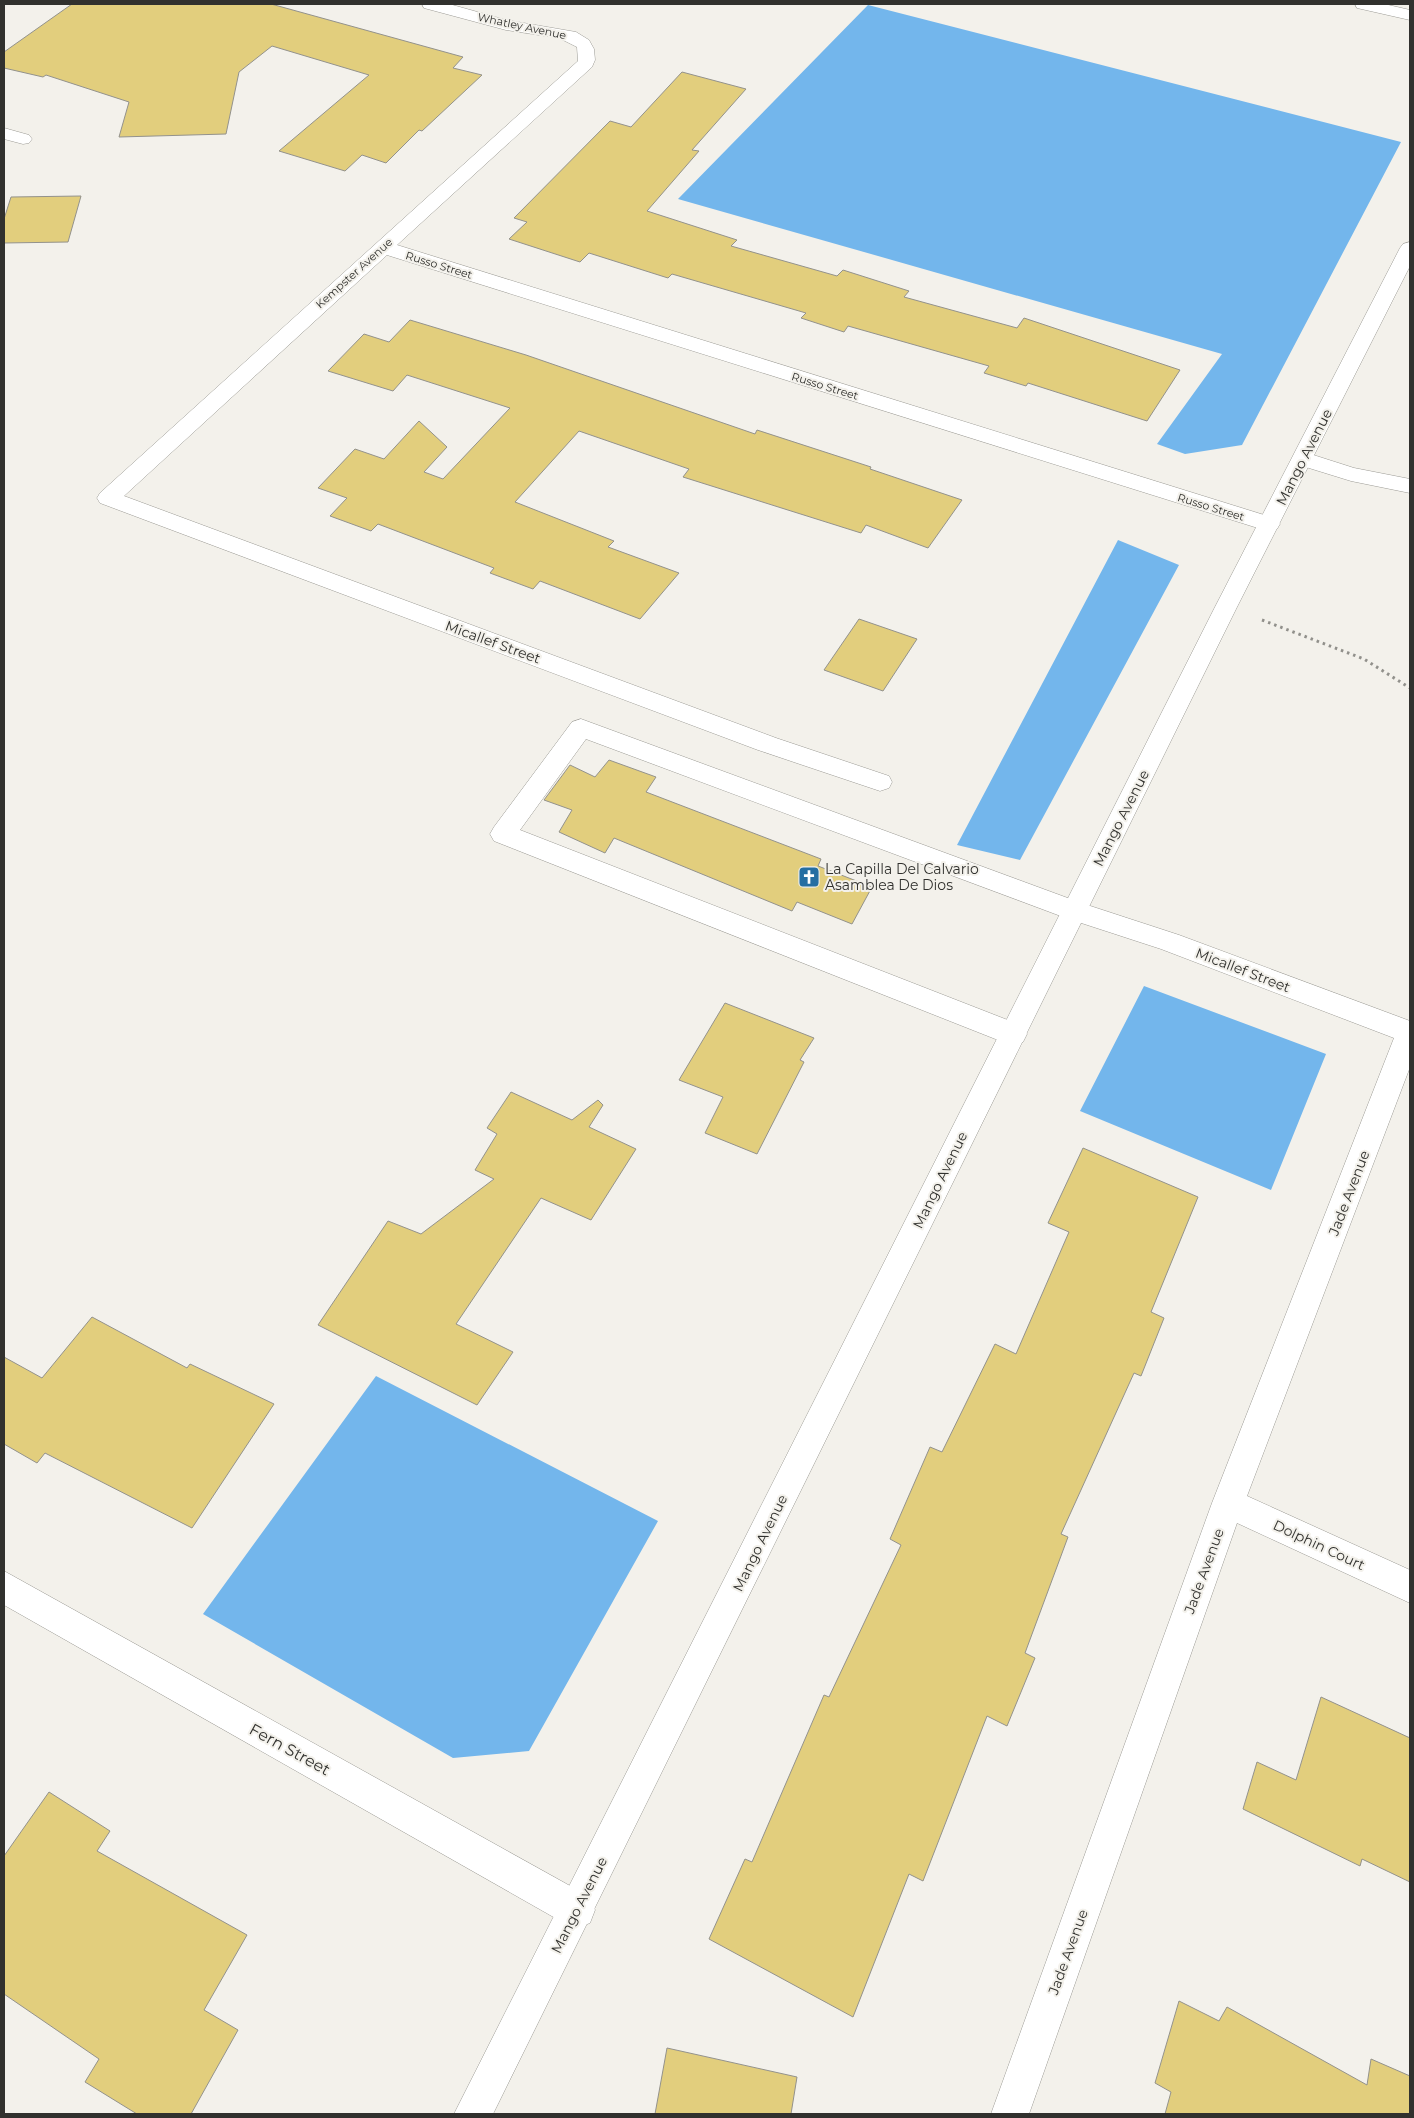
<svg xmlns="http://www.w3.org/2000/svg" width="1414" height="2118" viewBox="0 0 1414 2118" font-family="Montserrat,sans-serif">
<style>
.water{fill:#73b6ec}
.building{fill:#e2ce7d;stroke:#93928c}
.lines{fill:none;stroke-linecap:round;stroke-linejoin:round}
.service-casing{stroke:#9c9b95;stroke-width:1}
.minor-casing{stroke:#9c9b95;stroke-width:1}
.tertiary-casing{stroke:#9c9b95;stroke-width:1}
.path{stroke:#91908b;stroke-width:3;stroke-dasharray:2.5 4;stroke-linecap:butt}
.service{fill:#fff;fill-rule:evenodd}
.minor{fill:#fff;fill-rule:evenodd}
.tertiary{fill:#fff;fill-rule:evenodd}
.labels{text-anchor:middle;stroke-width:4;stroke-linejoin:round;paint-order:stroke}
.far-street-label{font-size:11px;fill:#31312e;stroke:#f3f1eb}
.street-label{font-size:14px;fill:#31312e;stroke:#f3f1eb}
.poi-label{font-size:14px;fill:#31312e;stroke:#f3f1eb;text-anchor:start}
.near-street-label{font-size:16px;fill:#31312e;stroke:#f3f1eb}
</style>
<rect width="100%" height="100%" fill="#f3f1eb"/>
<path class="water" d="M 868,5 L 1401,142 L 1242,445 L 1185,454 L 1157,444 L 1222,354 L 678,199 Z
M 1118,540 L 1179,565 L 1020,860 L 957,845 Z
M 1144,986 L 1326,1054 L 1271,1190 L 1080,1111 Z
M 376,1376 L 658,1521 L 529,1751 L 453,1758 L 203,1614 Z"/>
<path class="building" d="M 72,4 L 271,4 L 463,57 L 453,68 L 482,75 L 422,131 L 419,130 L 386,163 L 362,155 L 345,171 L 279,151 L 369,75 L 272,46 L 239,72 L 226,134 L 119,137 L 129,102 L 46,75 L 43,77 L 4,68 L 4,52 Z
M 682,72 L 746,89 L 692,150 L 699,151 L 647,211 L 737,240 L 731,246 L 837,276 L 843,270 L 909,291 L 904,297 L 1017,328 L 1024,318 L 1180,370 L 1147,421 L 1028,383 L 1026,386 L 984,373 L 989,366 L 848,326 L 844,332 L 801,318 L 806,313 L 672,274 L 668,278 L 589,253 L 580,262 L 509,239 L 527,222 L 514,218 L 610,121 L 631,127 Z
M 81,196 L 68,242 L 4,243 L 4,219 L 11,197 Z
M 410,320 L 526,355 L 755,434 L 757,430 L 871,467 L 870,469 L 962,500 L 928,548 L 866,525 L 861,533 L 683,477 L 689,469 L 579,431 L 515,502 L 614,541 L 608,547 L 679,573 L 640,619 L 540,581 L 533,589 L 490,573 L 494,568 L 378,524 L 371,531 L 330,516 L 347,498 L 318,488 L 355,449 L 384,459 L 419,421 L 447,447 L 424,472 L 443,479 L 510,408 L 407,375 L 393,391 L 328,371 L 364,334 L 389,342 Z
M 859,619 L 917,639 L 883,691 L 824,670 Z
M 609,760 L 656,777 L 646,792 L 821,859 L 818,866 L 872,887 L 852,924 L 797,902 L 792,911 L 614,838 L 605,853 L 559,832 L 572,810 L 544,800 L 570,765 L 595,777 Z
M 725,1003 L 814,1038 L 800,1060 L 804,1062 L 757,1154 L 705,1133 L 723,1097 L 679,1080 Z
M 511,1092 L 572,1120 L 598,1100 L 603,1105 L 589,1127 L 636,1149 L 591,1220 L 541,1198 L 456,1324 L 513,1352 L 477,1405 L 318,1325 L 388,1221 L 421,1234 L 494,1179 L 475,1170 L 497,1134 L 487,1128 Z
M 1083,1148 L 1198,1197 L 1151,1312 L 1164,1318 L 1141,1376 L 1134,1373 L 1061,1534 L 1068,1537 L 1025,1653 L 1035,1658 L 1007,1726 L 987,1716 L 923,1881 L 909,1874 L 853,2017 L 709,1939 L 745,1859 L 752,1862 L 824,1695 L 829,1697 L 901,1545 L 890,1539 L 930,1447 L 942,1452 L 995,1344 L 1016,1354 L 1069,1232 L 1048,1223 Z
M 92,1317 L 187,1368 L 190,1364 L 274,1404 L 192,1528 L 45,1453 L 37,1463 L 4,1444 L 4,1357 L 42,1378 Z
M 1321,1697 L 1410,1738 L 1410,1882 L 1362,1859 L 1360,1866 L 1243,1809 L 1257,1762 L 1296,1780 Z
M 49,1792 L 110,1831 L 97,1851 L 247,1935 L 204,2010 L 238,2030 L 191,2114 L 137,2114 L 85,2082 L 99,2059 L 4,1994 L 4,1856 Z
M 1179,2001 L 1219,2021 L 1227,2007 L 1367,2085 L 1371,2059 L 1410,2076 L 1410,2114 L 1165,2114 L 1171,2092 L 1155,2083 Z
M 667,2048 L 797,2077 L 791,2114 L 655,2114 Z"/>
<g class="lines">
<g class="service-casing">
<path id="service" d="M 581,719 L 1084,904 L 1088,911 L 1084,918 L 1075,921 L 1066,918 L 586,739 L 520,830 L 1023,1026 L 1027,1034 L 1023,1042 L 1013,1045 L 1003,1042 L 494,841 L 490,834 L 494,827 L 572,722 Z"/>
</g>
<g class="minor-casing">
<path id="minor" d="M 422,4 L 449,4 L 506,20 L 576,32 L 589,40 L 594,49 L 595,60 L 592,67 L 397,245 L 1277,519 L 1280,524 L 1277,529 L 1269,531 L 1261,529 L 387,255 L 124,496 L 776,738 L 889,776 L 892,782 L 889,788 L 880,791 L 758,750 L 100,503 L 97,498 L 100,493 L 578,61 L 577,47 L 559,38 L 506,30 L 424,8 Z
M 1355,4 L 1384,4 L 1410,10 L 1410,20 L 1357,8 Z
M 4,128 L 29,135 L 32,139 L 29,143 L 23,144 L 4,139 Z
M 1304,452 L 1354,468 L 1410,479 L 1410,493 L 1351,481 L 1296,464 L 1293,459 L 1296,454 Z
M 1075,901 L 1179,935 L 1410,1021 L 1410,1067 L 1247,1496 L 1410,1570 L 1410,1603 L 1237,1523 L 1029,2114 L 991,2114 L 1212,1503 L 1394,1038 L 1161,949 L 1066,918 L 1062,911 L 1066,904 Z
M 4,1571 L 590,1897 L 595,1910 L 590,1923 L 577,1928 L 564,1923 L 4,1605 Z"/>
</g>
<g class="tertiary-casing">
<path id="tertiary" d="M 1410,242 L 1410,266 L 1237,607 L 493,2114 L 454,2114 L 1215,607 L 1400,248 L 1403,244 Z"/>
</g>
<path class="path" d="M 1262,620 L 1364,659 L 1410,688"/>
<use href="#service" class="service"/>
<use href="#minor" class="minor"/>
<use href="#tertiary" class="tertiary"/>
</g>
<defs>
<g id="church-square" transform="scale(1.125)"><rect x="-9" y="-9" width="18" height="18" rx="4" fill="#256ea2" stroke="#f3f1eb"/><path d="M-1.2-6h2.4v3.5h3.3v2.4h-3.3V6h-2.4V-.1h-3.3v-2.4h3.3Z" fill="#fff"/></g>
</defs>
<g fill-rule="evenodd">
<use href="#church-square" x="809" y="877"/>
</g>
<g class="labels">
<g class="far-street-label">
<text transform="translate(522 26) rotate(12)" y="4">Whatley Avenue</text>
<text transform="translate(439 265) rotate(17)" y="4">Russo Street</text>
<text transform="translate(354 273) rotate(-42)" y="4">Kempster Avenue</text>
<text transform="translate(825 386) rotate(17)" y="4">Russo Street</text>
<text transform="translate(1211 507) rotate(17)" y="4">Russo Street</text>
</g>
<g class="street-label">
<text transform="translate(1304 457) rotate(-63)" y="5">Mango Avenue</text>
<text transform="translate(493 642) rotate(20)" y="5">Micallef Street</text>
<text transform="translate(1121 818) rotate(-63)" y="5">Mango Avenue</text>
<text transform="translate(1243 970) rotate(21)" y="5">Micallef Street</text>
<text transform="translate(940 1180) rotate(-64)" y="5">Mango Avenue</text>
<text transform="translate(1349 1193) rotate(-69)" y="5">Jade Avenue</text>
<text transform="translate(760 1543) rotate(-64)" y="5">Mango Avenue</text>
<text transform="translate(1319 1545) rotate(25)" y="5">Dolphin Court</text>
<text transform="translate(1204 1571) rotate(-70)" y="5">Jade Avenue</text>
<text transform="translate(579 1905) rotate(-63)" y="5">Mango Avenue</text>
<text transform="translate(1068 1952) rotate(-70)" y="5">Jade Avenue</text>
</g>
<g class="poi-label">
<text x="825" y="874">La Capilla Del Calvario<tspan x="825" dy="16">Asamblea De Dios</tspan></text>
</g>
<g class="near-street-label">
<text transform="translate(290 1749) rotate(29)" y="6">Fern Street</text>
</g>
</g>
<rect width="1414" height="2118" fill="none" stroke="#31312e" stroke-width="10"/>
</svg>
